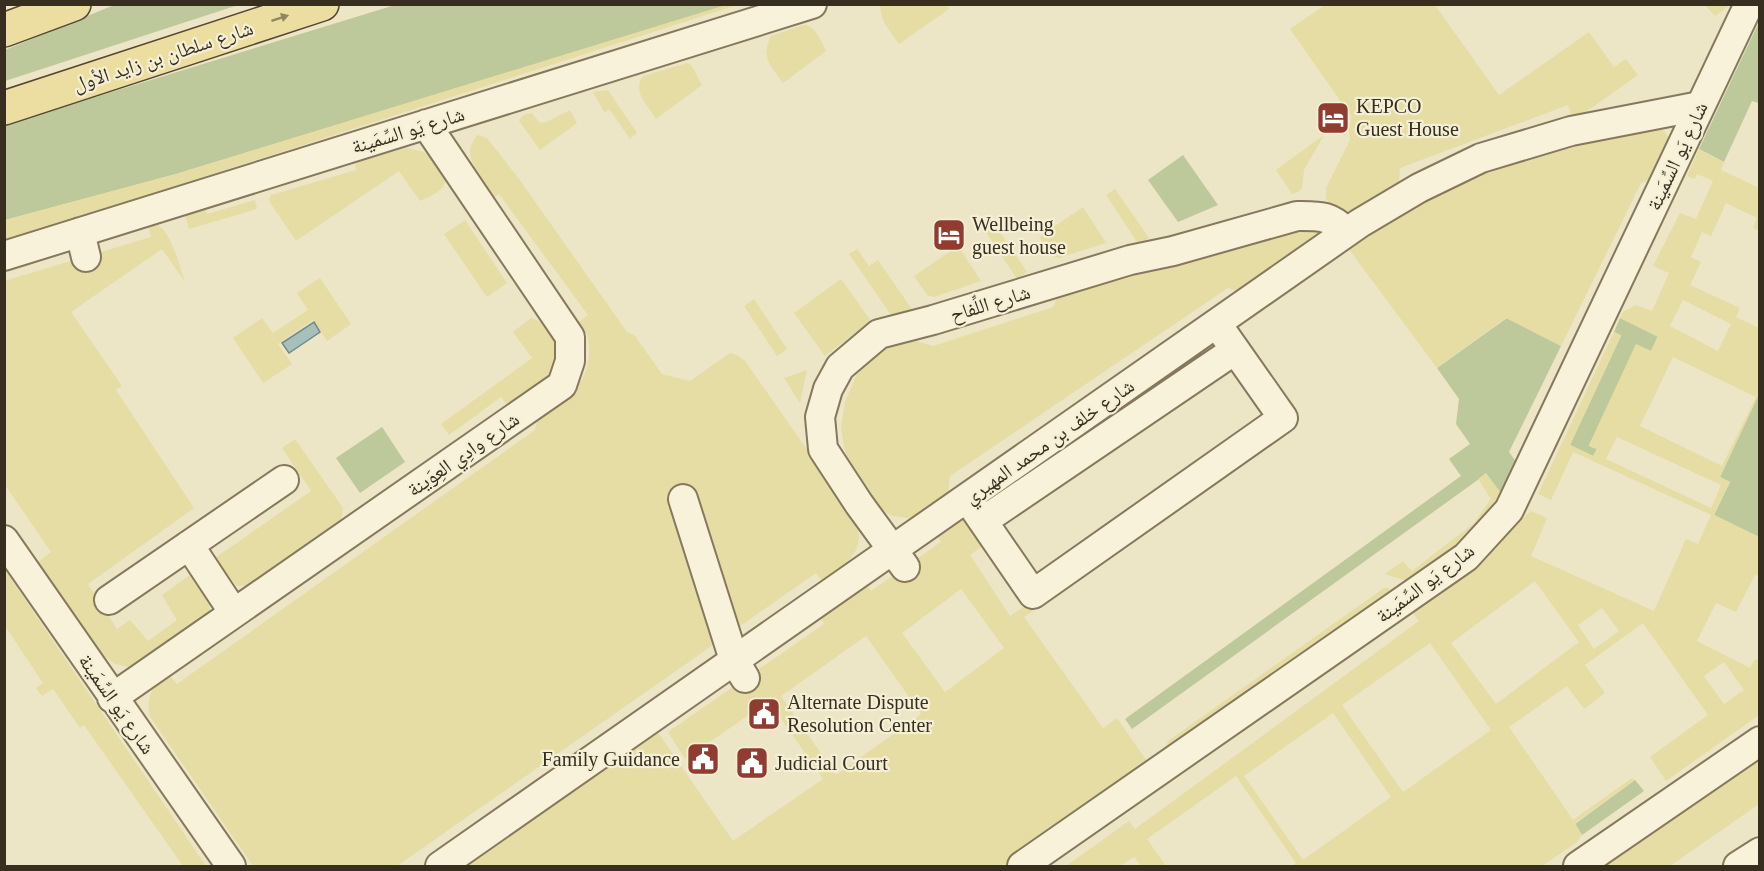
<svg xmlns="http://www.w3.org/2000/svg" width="1764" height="871" viewBox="0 0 1764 871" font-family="'Times New Roman','Noto Naskh Arabic',serif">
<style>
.green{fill:#bec99b}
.sand{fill:#e6dda5;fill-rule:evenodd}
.water{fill:#a7c0bb;stroke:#6e8d8a;stroke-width:1.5}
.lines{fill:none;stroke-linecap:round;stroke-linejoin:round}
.minor-casing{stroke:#86785d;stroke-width:32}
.major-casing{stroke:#544631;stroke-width:36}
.minor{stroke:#f7f2d9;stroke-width:28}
.major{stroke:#ecdea1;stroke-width:33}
.oneway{fill:#928660}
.labels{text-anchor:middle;stroke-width:4.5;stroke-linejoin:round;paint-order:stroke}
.street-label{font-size:20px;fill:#372e20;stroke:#f4efd5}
.poi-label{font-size:20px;fill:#372e20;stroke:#f4efd5;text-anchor:start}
</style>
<rect width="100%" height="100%" fill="#ece5c6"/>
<path class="green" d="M 114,5 L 238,5 L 5,81 L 5,50 Z
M 395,5 L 729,5 L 176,174 L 5,220 L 4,125 Z
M 1759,22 L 1760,100 L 1758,103 L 1752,101 L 1724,162 L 1699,149 Z
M 1183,155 L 1218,205 L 1178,222 L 1148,180 Z
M 1507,318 L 1561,346 L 1509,452 L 1517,463 L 1500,492 L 1486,474 L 1132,729 L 1125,719 L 1461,476 L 1449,459 L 1470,444 L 1456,424 L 1459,399 L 1437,368 Z
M 1620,318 L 1658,336 L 1651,351 L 1636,345 L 1589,446 L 1597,449 L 1593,456 L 1570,445 L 1621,336 L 1614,332 Z
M 1759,394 L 1759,537 L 1714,515 L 1730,482 L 1720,477 Z
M 382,427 L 405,462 L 360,493 L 336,458 Z
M 1635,780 L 1644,791 L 1582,835 L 1575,824 Z"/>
<path class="sand" d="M 729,4 L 737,5 L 5,241 L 5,220 L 176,174 Z
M 881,4 L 946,5 L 949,9 L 899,44 C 891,32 878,19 881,4 Z
M 1325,5 L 1435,5 L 1499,95 L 1589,32 L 1614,67 L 1626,59 L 1638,75 L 1573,121 L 1568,105 L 1400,168 L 1399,181 L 1358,211 L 1349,213 L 1339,213 L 1332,207 L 1326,198 L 1326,188 L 1350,140 L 1349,130 L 1351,116 L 1290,29 Z
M 1705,5 L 1730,5 L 1715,16 Z
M 803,25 C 816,25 820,40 826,51 L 783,83 C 771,66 760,57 771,36 Z
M 687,63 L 691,65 L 702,85 L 656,119 C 647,104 632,92 643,76 Z
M 608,90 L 637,133 L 630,139 L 610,110 L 604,112 L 593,92 Z
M 570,110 L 577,123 L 540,150 L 519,121 C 522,115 525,114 532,113 L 539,122 L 544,123 Z
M 1658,126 L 1665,132 L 1671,143 L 1659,176 L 1641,183 L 1561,346 L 1506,318 L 1437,368 L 1348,248 L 1383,221 L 1481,170 L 1581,139 Z
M 477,135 L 487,138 L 519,179 L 627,332 L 635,336 L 662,374 L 690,381 L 730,353 L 737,355 L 745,361 L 855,518 C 856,524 859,531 859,537 C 858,559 838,570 822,581 L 816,573 L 397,866 L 253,866 L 151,718 C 145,702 151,686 164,675 L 170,676 L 177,684 L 535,430 L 539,415 C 551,406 568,398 578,386 C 588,373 592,350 587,335 C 585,330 581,326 579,322 L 588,315 L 499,194 L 494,197 C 487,186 471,166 470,153 C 469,147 474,139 477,135 Z
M 1324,135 L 1304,170 L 1302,188 L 1298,192 L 1292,194 L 1276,170 Z
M 405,148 C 411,149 418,150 423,152 C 437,158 455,174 441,189 C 436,194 427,198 420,201 L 399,171 L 296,241 L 271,204 L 269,200 L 271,195 L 356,170 L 355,163 Z
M 1699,149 L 1724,162 L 1721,170 L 1759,188 L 1759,231 L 1753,228 L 1757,218 L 1726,203 L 1711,236 L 1702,232 L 1691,257 L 1701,262 L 1690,285 L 1740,308 L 1736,317 L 1759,328 L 1759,394 L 1720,477 L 1730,482 L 1714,515 L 1759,537 L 1759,576 L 1755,575 L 1736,612 L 1716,603 L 1697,641 L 1750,668 L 1755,659 L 1759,661 L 1759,715 L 1666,781 L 1650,757 L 1708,715 L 1643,623 L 1585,665 L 1605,693 L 1584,709 L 1567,686 L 1509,727 L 1573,820 L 1632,778 L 1635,780 L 1575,823 L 1582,835 L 1577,842 L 1542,866 L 1292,866 L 1296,863 L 1236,776 L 1147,839 L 1166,866 L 1141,866 L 1134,857 L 1120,866 L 1066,866 L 1129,821 L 1135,829 L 1419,621 L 1413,613 L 1531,511 L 1547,518 L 1531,556 L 1654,611 L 1686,539 L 1698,544 L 1711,515 L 1573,452 L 1551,500 L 1538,494 L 1614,332 L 1621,335 L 1570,445 L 1593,456 L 1597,449 L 1589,445 L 1636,344 L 1651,351 L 1658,337 L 1620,318 L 1623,312 L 1636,305 L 1652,311 L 1669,273 L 1653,266 L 1680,213 L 1696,219 L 1713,181 L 1697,174 L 1695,179 L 1687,176 ZM 1683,300 L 1731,324 L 1718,351 L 1670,326 ZM 1673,357 L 1756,397 L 1722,466 L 1640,426 ZM 1617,437 L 1721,485 L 1711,508 L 1606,459 ZM 1535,581 L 1579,642 L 1496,704 L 1451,643 ZM 1602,608 L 1619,631 L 1594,649 L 1578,625 ZM 1430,643 L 1491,730 L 1403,792 L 1342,705 ZM 1724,662 L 1744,690 L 1724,704 L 1704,676 ZM 1333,713 L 1391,797 L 1303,860 L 1244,776 Z
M 1115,189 L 1149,238 L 1139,245 L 1106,195 Z
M 255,200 L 257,209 L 189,229 L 185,216 L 187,213 L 205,207 L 207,214 Z
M 1083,207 L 1106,243 L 1058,258 L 1052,256 L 1039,237 Z
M 465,220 L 507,283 L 487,297 L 444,234 Z
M 993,222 L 1027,272 L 1017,279 L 984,229 Z
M 156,224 C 172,232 179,266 185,282 L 162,249 L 71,312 L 122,386 L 116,390 L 194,508 L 88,584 L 117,629 L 130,620 L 148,641 L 177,620 L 162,595 L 190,575 C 208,583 212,598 209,616 L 145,665 L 129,667 L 115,664 L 101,654 L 38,562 L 51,552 L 5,485 L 4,281 L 151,237 L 148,225 Z
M 1315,224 L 1320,230 L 1322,235 L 1240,292 L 1228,288 L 950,476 L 948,494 L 916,517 L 906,518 L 893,516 L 880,510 L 850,465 L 844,447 L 841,426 L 845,402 L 856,376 L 871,357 L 888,345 L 909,339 L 933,346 L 1053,307 L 1059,294 Z
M 958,246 L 981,281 L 934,297 L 927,295 L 914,276 Z
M 857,249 L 869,266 L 878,260 L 913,311 L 891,315 L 849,254 Z
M 320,278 L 351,324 L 327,341 L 313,320 L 278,344 L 292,364 L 263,383 L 233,338 L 262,318 L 273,333 L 308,310 L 297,293 Z
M 841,279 L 871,321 L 825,356 L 794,313 Z
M 754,299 L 787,349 L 777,356 L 744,306 Z
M 531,318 C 561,329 559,342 559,370 L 508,406 L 501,397 L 449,435 L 441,424 L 532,358 L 513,332 Z
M 1210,345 L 1214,350 L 991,501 L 990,497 L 1207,346 Z
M 807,370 L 800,403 L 784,378 Z
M 295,439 L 343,508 L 341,520 L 251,585 L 237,586 L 215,558 L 311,491 L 282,448 Z
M 1517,463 L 1498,504 L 1457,549 L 1410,582 L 1385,574 L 1403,561 L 1412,571 L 1474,523 L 1491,499 L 1478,479 L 1486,473 L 1500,492 Z
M 964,517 L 985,544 L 970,555 L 1010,616 L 1028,604 L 1033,611 L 1024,617 L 1103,728 L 1117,718 L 1149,764 L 1002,866 L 464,866 L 657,731 L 733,841 L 823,779 L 769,701 L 685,759 L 668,732 L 824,624 L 820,617 L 867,585 L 871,591 L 941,542 L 937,536 ZM 961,589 L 1004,648 L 945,692 L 902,633 ZM 866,636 L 921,714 L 836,775 L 781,696 Z
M 5,570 L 206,866 L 183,866 L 84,725 L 80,728 L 53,689 L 42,696 L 36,688 L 43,683 L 5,626 Z
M 1384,588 L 1389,588 L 1390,593 L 1169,750 L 1166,747 L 1168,741 Z
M 1759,754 L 1759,804 L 1670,866 L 1599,866 Z"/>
<path class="water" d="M 314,322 L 320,332 L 289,353 L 282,343 Z"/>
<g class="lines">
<g class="minor-casing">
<path id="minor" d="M 80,232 L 86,257
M 4,256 L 812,4
M 967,498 L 1033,594 L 1283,418 L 1217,324
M 683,499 L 734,660 L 745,678
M 983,521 L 1235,350
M 4,540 L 231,866
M 189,545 L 234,613
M 905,567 L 859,504 L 823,449 L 820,417 L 828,389 L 840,367 L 879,334 L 933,320 L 1130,260 L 1173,251 L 1297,216 C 1321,216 1329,215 1347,232
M 109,600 L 284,480
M 112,698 L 562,385 L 570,361 L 570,337 L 426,124
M 440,866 L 1360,223 L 1419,188 L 1481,158 L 1571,131 L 1700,106
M 1022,866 L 1466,557 L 1509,510 L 1749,4
M 1578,866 L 1760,741
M 1738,866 L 1760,852"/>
</g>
<g class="major-casing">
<path id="major" d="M 4,30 L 74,4
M 4,108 L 322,4"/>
</g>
<use href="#minor" class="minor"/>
<use href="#major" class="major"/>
</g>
<defs><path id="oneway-solid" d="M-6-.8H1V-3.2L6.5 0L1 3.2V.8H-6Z" transform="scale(1.5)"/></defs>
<use class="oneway" href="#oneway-solid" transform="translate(280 18) rotate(-18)"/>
<defs>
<g id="hotel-square" transform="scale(1.725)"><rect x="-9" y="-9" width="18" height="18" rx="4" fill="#913c30" stroke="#f4efd5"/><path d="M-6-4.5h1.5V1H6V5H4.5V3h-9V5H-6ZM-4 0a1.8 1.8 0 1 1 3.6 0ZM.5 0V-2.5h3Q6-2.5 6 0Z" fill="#fff"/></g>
<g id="civic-square" transform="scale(1.725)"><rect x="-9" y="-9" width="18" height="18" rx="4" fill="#913c30" stroke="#f4efd5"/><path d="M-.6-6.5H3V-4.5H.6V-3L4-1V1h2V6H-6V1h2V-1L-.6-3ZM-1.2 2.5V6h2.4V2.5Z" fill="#fff"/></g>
</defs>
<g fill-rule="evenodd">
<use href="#hotel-square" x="1333" y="118"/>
<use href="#hotel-square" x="949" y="235"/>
<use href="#civic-square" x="764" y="714"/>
<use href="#civic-square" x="703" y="759"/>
<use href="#civic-square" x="752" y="763"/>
</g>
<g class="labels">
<g class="street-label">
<text transform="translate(163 56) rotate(-18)" y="7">شارع سلطان بن زايد الأول</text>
<text transform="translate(408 130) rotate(-17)" y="7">شارع يَو السِّمَينة</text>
<text transform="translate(1677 156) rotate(-65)" y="7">شارع يَو السِّمَينة</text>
<text transform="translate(990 303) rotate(-17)" y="7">شارع اللِّفاح</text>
<text transform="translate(1049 441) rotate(-35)" y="7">شارع خلف بن محمد المهيري</text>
<text transform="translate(463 454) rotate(-35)" y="7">شارع وادِي العِوَينة</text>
<text transform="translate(1425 583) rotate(-37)" y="7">شارع يَو السِّمَينة</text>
<text transform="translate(117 704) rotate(55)" y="7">شارع يَو السِّمَينة</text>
</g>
<g class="poi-label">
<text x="1356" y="113">KEPCO<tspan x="1356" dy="23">Guest House</tspan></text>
<text x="972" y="231">Wellbeing<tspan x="972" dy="23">guest house</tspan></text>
<text x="787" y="709">Alternate Dispute<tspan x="787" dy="23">Resolution Center</tspan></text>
<text x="680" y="766" text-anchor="end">Family Guidance</text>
<text x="775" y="770">Judicial Court</text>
</g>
</g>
<rect width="1764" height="871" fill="none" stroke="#372e20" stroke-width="12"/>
</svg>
